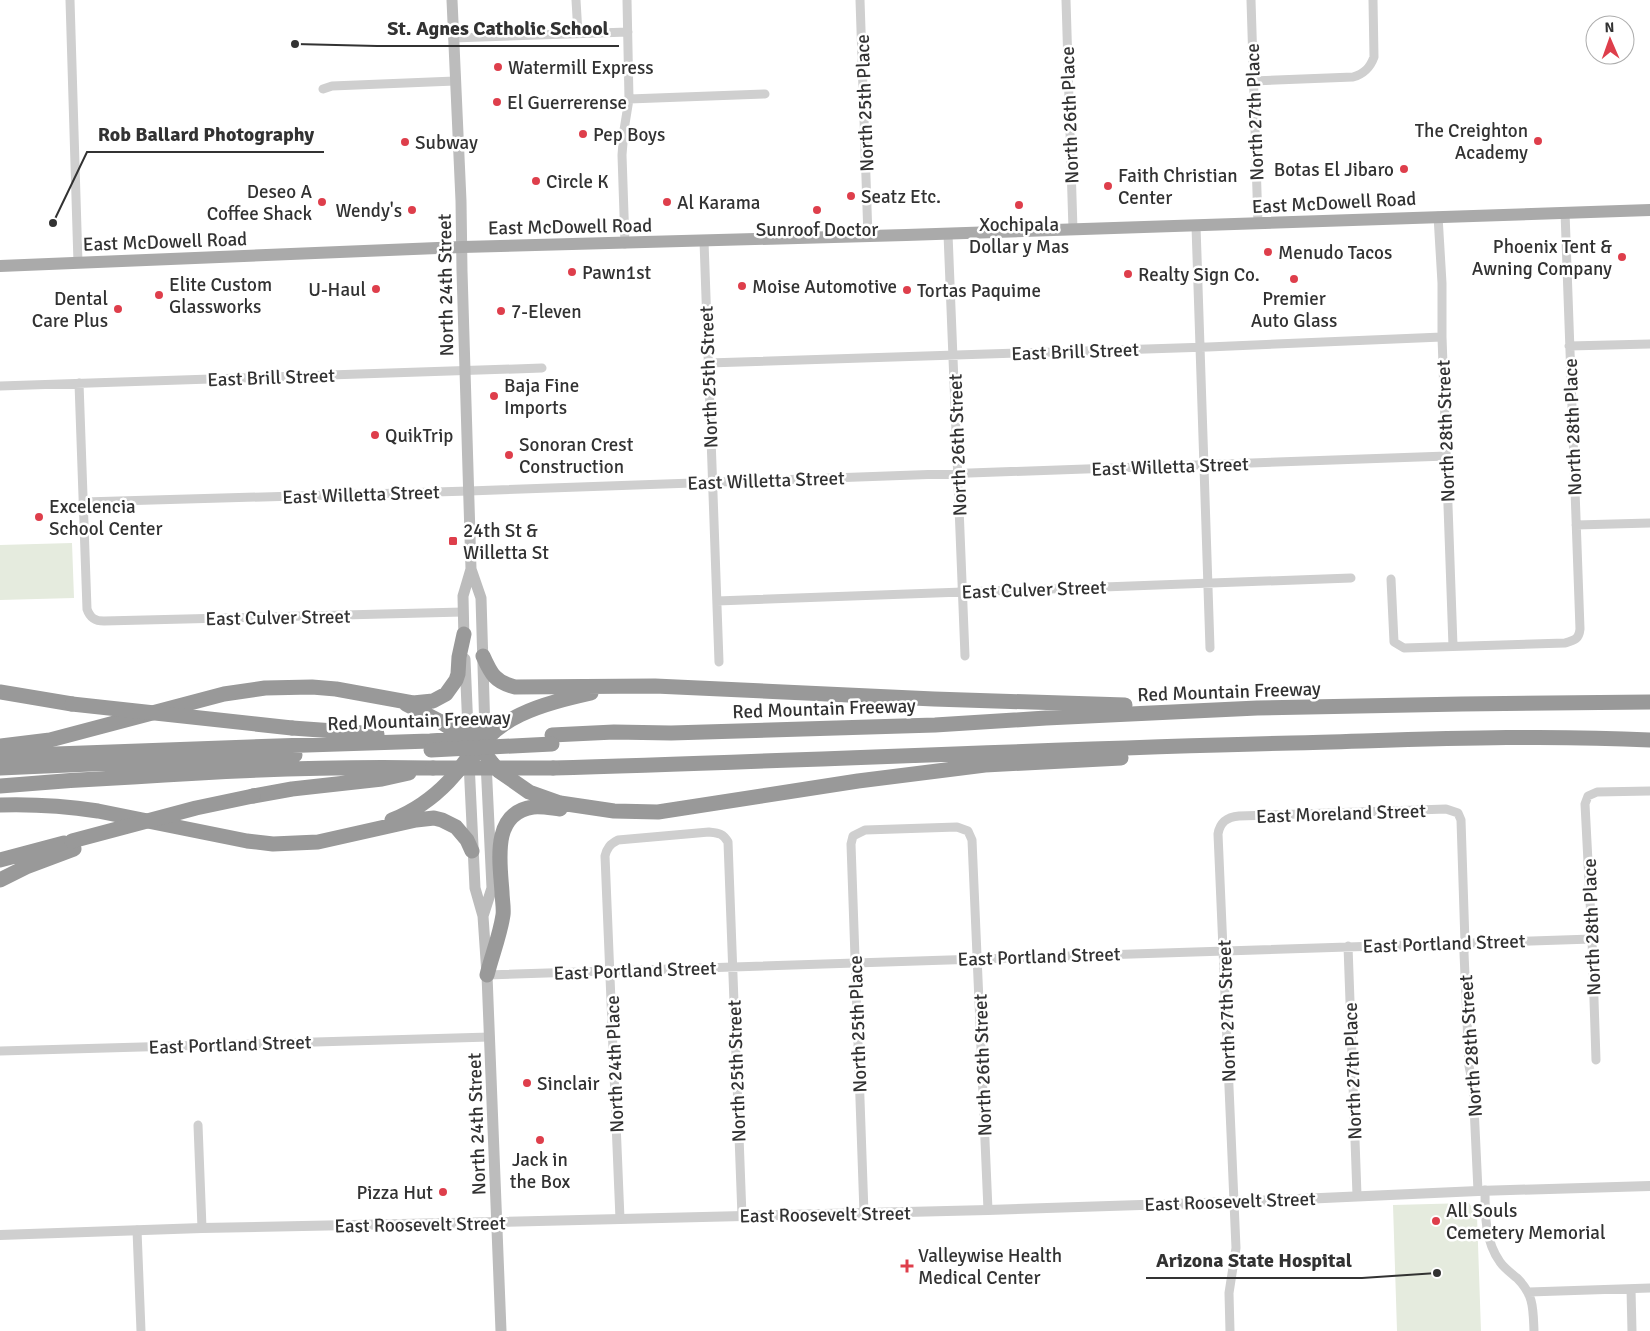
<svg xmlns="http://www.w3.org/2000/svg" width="1650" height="1331" viewBox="0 0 1650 1331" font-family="Signika,sans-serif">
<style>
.green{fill:#e5ebde}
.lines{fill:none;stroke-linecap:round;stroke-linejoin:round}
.minor{stroke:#cfcfcf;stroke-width:9}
.tertiary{stroke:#cfcfcf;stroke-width:10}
.secondary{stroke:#bcbcbc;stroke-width:11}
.primary{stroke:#aaa;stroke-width:12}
.motorway{stroke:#999;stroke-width:15}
.motorway-bridge{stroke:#999;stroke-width:15}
.poi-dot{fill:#de3e4b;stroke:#fff;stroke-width:2}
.labels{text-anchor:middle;stroke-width:5;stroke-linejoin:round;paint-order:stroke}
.poi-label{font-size:19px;fill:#323232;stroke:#fff;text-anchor:start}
.street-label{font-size:19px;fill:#323232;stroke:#fff}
.leader{fill:none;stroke:#323232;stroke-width:2}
.callout-dot{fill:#323232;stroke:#fff;stroke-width:2}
.callout-label{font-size:20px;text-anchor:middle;font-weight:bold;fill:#323232;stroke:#fff;stroke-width:5;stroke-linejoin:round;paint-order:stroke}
</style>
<rect width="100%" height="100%" fill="#fff"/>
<path class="green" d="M 72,543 L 74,598 L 0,600 L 0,545 Z
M 1469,1203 L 1477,1215 L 1481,1331 L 1397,1331 L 1393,1205 Z"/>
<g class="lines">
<path class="minor" d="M 70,0 L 78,263
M 576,0 L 578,34
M 860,0 L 868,237
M 1066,0 L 1073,230
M 1251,0 L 1258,224
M 453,38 L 628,32
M 1253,81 L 1353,77 C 1364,74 1370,68 1374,57 L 1373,0
M 323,89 L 332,86 L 455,81
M 629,99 L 765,94
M 1438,216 L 1442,283 L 1442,337 L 1453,646
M 1196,226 L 1210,648
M 948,234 L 965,656
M 704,241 L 719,662
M 625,244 L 622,155 L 624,130 L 629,99 L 627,0
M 1569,346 L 1650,344
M 708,363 L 1208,347 L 1442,337
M 79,383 L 87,609 C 90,618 95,621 104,621 L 463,612
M 0,386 L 542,368
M 84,502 L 469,491 L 1447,456
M 1576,525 L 1650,523
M 1391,579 L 1394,642 L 1404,648 L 1565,643 C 1575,640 1579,639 1580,629 L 1565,212
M 717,601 L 1351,578
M 1348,946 L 1357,1195
M 487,975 L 1592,939
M 0,1051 L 490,1037
M 1596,1060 L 1592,939 L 1585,804 L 1588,796 L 1597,792 L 1650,791
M 198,1125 L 202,1228
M 1485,1190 C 1485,1215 1485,1241 1500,1262 C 1504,1268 1511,1273 1517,1278 C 1534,1295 1533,1308 1534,1331
M 864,1213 L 851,844 L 853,836 L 865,830 L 957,827 L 968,831 L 972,840 L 988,1210
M 620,1219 L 605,856 C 607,848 610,844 618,840 L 709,832 C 718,833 723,833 728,842 L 742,1216
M 137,1230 L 141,1331
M 1631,1289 L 1632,1331
M 1529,1292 L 1650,1288
M 1230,1331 L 1229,1293 L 1236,1248 L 1218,834 C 1220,822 1227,817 1239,816 L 1446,809 L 1458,813 L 1461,820 L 1465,943 L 1464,953 L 1469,1066 L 1473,1085 L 1478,1191"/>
<path class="tertiary" d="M 0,1235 L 202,1228 L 497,1222 L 988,1210 L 1234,1202 L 1478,1191 L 1650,1186"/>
<path class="secondary" d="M 452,0 L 461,201 L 462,271 L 471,569 L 481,598 L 485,733
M 464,641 L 463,596 L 471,569
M 465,659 L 468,731
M 469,762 L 475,888 L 483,916 L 487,975 L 501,1331
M 483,916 L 492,888 L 486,762"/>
<path class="primary" d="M 0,266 L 462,247 L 906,235 L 1650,210"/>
<path class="motorway" d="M 483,656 C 491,674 495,682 515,687 L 655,686 L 934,699 L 1125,705
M 0,692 L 72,704
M 406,704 L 441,722 L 468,740
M 468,724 L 483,751 L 492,763 L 499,771 L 529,792 L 560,803 L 614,811 L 658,812 L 858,781 L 985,765 L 1121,758
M 292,728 L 377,734
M 552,735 L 614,732 L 671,733 L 935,725 L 1046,718 L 1257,708 L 1462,704 L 1650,702
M 0,746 L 50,740 L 224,694 L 265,688 L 312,687 L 336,689 L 413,703 L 433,701 L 446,694 L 456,680 L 458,674 L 459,657 L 464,634
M 0,756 L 250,747 L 430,741 L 461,739
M 469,765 C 491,716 543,704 591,693
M 0,768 L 295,755
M 553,768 C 799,761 1045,749 1292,743 C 1411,740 1531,734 1650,740
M 0,786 C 44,782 88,779 133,777 C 233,770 333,766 433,768
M 253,796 L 292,789 L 382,779 L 409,773
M 0,805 C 33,804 65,806 98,811 L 247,841 L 273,844 L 318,842 L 416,820 L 434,818 L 442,820 L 456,827 L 467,840 L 472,851
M 392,820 C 435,803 468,767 485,725
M 0,860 L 64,843
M 0,880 L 26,867 L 74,849
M 487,975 C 492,955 500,935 503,915 C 504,908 502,899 502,892 C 500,862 491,813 533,807 C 542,806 551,808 560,809"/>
<path class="motorway-bridge" d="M 72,704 L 292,728
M 431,750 L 552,744
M 433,768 L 553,768
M 72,841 L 196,808 L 253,796"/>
</g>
<g class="poi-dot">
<circle cx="498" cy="67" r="5"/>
<circle cx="497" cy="102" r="5"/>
<circle cx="583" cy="134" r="5"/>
<circle cx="1538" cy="141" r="5"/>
<circle cx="405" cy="142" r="5"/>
<circle cx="1404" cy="169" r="5"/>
<circle cx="536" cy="181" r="5"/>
<circle cx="1108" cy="186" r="5"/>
<circle cx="851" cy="196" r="5"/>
<circle cx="322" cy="202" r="5"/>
<circle cx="667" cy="202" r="5"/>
<circle cx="1019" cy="205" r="5"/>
<circle cx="412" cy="210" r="5"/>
<circle cx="817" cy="210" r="5"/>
<circle cx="1268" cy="252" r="5"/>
<circle cx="1622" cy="257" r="5"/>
<circle cx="572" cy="272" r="5"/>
<circle cx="1128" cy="274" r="5"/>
<circle cx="1294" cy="279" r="5"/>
<circle cx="742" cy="286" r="5"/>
<circle cx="376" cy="289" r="5"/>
<circle cx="907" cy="290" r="5"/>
<circle cx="159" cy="295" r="5"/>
<circle cx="118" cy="309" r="5"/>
<circle cx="501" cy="311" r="5"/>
<circle cx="494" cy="396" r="5"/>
<circle cx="375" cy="435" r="5"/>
<circle cx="509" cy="455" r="5"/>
<circle cx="39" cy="517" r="5"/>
<rect x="448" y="536" width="10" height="10" rx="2.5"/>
<circle cx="527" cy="1083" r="5"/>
<circle cx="540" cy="1140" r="5"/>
<circle cx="443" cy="1192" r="5"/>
<circle cx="1436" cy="1221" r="5"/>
<path d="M904.5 1258.5h5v5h5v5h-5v5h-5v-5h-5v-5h5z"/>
</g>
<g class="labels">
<g class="poi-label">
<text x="508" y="74">Watermill Express</text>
<text x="507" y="109">El Guerrerense</text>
<text x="1528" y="137" text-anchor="end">The Creighton<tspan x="1528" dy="22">Academy</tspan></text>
<text x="593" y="141">Pep Boys</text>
<text x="415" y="149">Subway</text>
<text x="1394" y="176" text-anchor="end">Botas El Jibaro</text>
<text x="1118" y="182">Faith Christian<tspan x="1118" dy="22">Center</tspan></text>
<text x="546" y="188">Circle K</text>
<text x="312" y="198" text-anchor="end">Deseo A<tspan x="312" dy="22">Coffee Shack</tspan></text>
<text x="861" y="203">Seatz Etc.</text>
<text x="677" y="209">Al Karama</text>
<text x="402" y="217" text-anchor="end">Wendy's</text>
<text x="1019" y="231" text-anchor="middle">Xochipala<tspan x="1019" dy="22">Dollar y Mas</tspan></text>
<text x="817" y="236" text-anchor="middle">Sunroof Doctor</text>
<text x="1612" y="253" text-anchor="end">Phoenix Tent &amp;<tspan x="1612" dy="22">Awning Company</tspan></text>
<text x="1278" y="259">Menudo Tacos</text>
<text x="582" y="279">Pawn1st</text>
<text x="1138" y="281">Realty Sign Co.</text>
<text x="169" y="291">Elite Custom<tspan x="169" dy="22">Glassworks</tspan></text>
<text x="752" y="293">Moise Automotive</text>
<text x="366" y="296" text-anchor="end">U-Haul</text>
<text x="917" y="297">Tortas Paquime</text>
<text x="108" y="305" text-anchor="end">Dental<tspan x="108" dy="22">Care Plus</tspan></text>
<text x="1294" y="305" text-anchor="middle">Premier<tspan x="1294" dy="22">Auto Glass</tspan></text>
<text x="511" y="318">7-Eleven</text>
<text x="504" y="392">Baja Fine<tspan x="504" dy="22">Imports</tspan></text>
<text x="385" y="442">QuikTrip</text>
<text x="519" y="451">Sonoran Crest<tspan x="519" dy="22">Construction</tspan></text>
<text x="49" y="513">Excelencia<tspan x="49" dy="22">School Center</tspan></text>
<text x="463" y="537">24th St &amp;<tspan x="463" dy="22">Willetta St</tspan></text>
<text x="537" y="1090">Sinclair</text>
<text x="540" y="1166" text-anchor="middle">Jack in<tspan x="540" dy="22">the Box</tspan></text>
<text x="433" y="1199" text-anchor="end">Pizza Hut</text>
<text x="1446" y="1217">All Souls<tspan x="1446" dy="22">Cemetery Memorial</tspan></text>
<text x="918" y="1262">Valleywise Health<tspan x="918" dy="22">Medical Center</tspan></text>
</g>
<g class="street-label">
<text transform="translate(864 103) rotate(-92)" y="7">North 25th Place</text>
<text transform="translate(1254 112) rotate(-92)" y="7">North 27th Place</text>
<text transform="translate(1069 115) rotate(-92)" y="7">North 26th Place</text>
<text transform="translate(1334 202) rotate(-3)" y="7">East McDowell Road</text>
<text transform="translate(570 226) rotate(-1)" y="7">East McDowell Road</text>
<text transform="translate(165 241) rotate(-2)" y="7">East McDowell Road</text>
<text transform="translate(445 285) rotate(-91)" y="7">North 24th Street</text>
<text transform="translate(1075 351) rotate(-2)" y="7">East Brill Street</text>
<text transform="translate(271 377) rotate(-2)" y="7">East Brill Street</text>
<text transform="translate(708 377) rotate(-92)" y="7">North 25th Street</text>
<text transform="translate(1572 427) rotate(-92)" y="7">North 28th Place</text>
<text transform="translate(1445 431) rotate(-92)" y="7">North 28th Street</text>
<text transform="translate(957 445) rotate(-92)" y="7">North 26th Street</text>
<text transform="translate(1170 466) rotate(-2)" y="7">East Willetta Street</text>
<text transform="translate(766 480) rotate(-2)" y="7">East Willetta Street</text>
<text transform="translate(361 494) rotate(-2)" y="7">East Willetta Street</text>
<text transform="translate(1034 589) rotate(-2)" y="7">East Culver Street</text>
<text transform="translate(278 617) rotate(-1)" y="7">East Culver Street</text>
<text transform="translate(1229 691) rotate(-2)" y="7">Red Mountain Freeway</text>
<text transform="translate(824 708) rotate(-2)" y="7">Red Mountain Freeway</text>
<text transform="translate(419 720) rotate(-2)" y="7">Red Mountain Freeway</text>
<text transform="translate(1341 813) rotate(-2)" y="7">East Moreland Street</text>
<text transform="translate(1591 927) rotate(-92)" y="7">North 28th Place</text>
<text transform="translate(1444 943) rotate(-2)" y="7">East Portland Street</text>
<text transform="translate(1039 956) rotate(-2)" y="7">East Portland Street</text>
<text transform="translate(635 970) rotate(-2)" y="7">East Portland Street</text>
<text transform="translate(1226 1011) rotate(-92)" y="7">North 27th Street</text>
<text transform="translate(857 1024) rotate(-92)" y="7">North 25th Place</text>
<text transform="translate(230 1044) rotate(-2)" y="7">East Portland Street</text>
<text transform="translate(1470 1046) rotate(-94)" y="7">North 28th Street</text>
<text transform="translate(614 1064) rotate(-92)" y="7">North 24th Place</text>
<text transform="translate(982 1065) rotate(-92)" y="7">North 26th Street</text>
<text transform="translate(736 1071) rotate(-92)" y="7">North 25th Street</text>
<text transform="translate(1352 1071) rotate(-92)" y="7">North 27th Place</text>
<text transform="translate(476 1124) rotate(-92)" y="7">North 24th Street</text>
<text transform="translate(1230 1201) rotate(-2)" y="7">East Roosevelt Street</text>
<text transform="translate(825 1214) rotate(-1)" y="7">East Roosevelt Street</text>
<text transform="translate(420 1224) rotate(-1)" y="7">East Roosevelt Street</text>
</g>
</g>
<path class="leader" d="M295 44L377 46H619M53 223L87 152H324M1437 1273L1362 1278H1146"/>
<g class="callout-dot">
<circle cx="295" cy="44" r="5"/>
<circle cx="53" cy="223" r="5"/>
<circle cx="1437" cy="1273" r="5"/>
</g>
<g class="callout-label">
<text x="498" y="35">St. Agnes Catholic School</text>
<text x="206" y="141">Rob Ballard Photography</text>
<text x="1254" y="1267">Arizona State Hospital</text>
</g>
<g transform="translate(1610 40) rotate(358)"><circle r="24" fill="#ffffff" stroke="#adadad"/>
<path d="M0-4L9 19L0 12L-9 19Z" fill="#de3e4b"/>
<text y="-8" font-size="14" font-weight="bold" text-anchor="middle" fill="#323232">N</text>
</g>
</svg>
